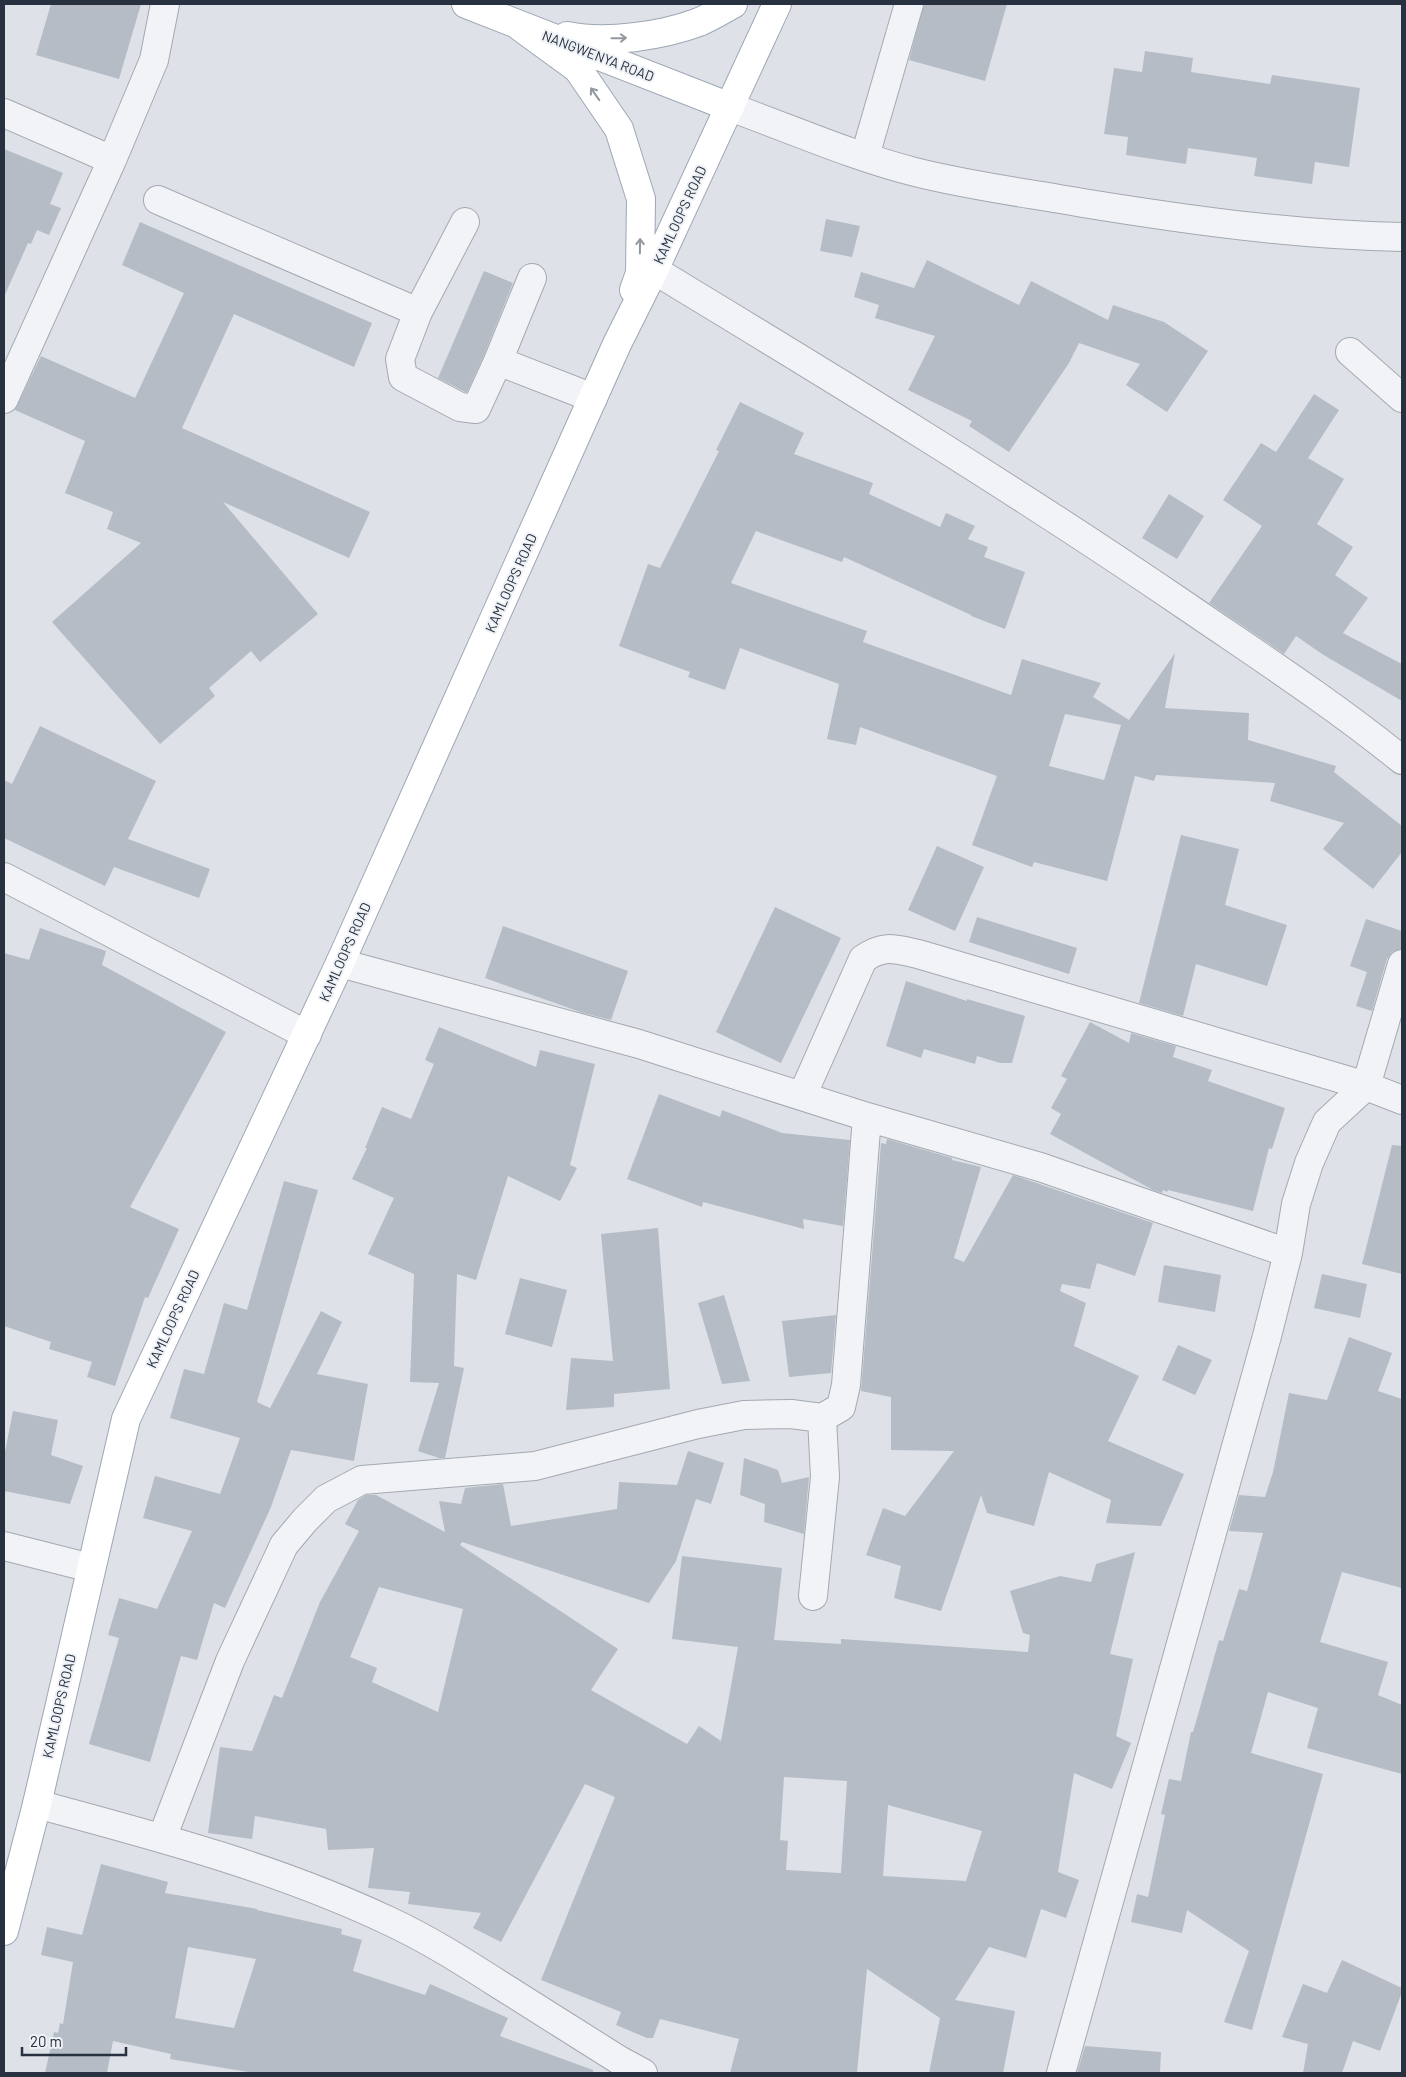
<svg xmlns="http://www.w3.org/2000/svg" width="1406" height="2077" viewBox="0 0 1406 2077" font-family="Barlow,sans-serif">
<style>
.building{fill:#b5bcc5;fill-rule:evenodd}
.lines{fill:none;stroke-linecap:round;stroke-linejoin:round}
.minor-casing{stroke:#a3a9b2;stroke-width:30}
.major-casing{stroke:#9da7b4;stroke-width:30}
.minor{stroke:#f1f3f6;stroke-width:28}
.major{stroke:#fff;stroke-width:28}
.oneway{stroke:#93989f}
.labels{text-anchor:middle;stroke-width:4;stroke-linejoin:round;paint-order:stroke}
.street-label{font-size:14px;fill:#27313f;stroke:#eef1f6}
</style>
<rect width="100%" height="100%" fill="#dee2e8"/>
<path class="building" d="M 51,4 L 141,4 L 119,79 L 36,55 Z
M 924,4 L 1007,4 L 985,81 L 909,60 Z
M 1145,51 L 1193,58 L 1191,72 L 1270,84 L 1272,75 L 1360,88 L 1349,167 L 1315,162 L 1312,184 L 1254,176 L 1257,158 L 1188,148 L 1186,164 L 1126,155 L 1128,137 L 1104,134 L 1114,68 L 1142,72 Z
M 4,149 L 63,173 L 50,204 L 61,208 L 49,235 L 37,230 L 31,244 L 28,243 L 4,297 Z
M 826,219 L 860,226 L 852,257 L 820,251 Z
M 140,222 L 372,323 L 354,367 L 234,314 L 182,428 L 370,512 L 349,558 L 223,502 L 318,614 L 260,662 L 251,651 L 209,688 L 215,696 L 160,744 L 52,622 L 141,543 L 107,529 L 113,512 L 65,493 L 85,441 L 15,410 L 41,356 L 135,398 L 184,293 L 122,265 Z
M 927,260 L 1019,305 L 1031,281 L 1108,320 L 1113,305 L 1164,322 L 1208,351 L 1167,412 L 1126,385 L 1140,364 L 1079,343 L 1069,363 L 1009,452 L 969,426 L 972,421 L 908,390 L 935,336 L 875,318 L 879,305 L 854,297 L 861,272 L 914,288 Z
M 484,271 L 513,283 L 484,355 L 467,392 L 465,392 L 438,378 Z
M 1314,394 L 1339,410 L 1308,458 L 1344,479 L 1317,524 L 1353,547 L 1335,575 L 1368,598 L 1343,633 L 1402,664 L 1402,701 L 1322,654 L 1296,636 L 1284,654 L 1209,603 L 1262,526 L 1223,500 L 1261,443 L 1276,452 Z
M 740,402 L 804,433 L 794,454 L 873,483 L 869,494 L 940,527 L 946,513 L 975,526 L 968,539 L 988,547 L 984,557 L 1025,572 L 1005,629 L 971,616 L 971,615 L 844,557 L 842,562 L 756,531 L 731,583 L 867,631 L 863,642 L 1011,695 L 1022,659 L 1101,683 L 1093,697 L 1129,720 L 1175,653 L 1165,708 L 1249,713 L 1248,740 L 1336,766 L 1334,772 L 1402,826 L 1402,852 L 1373,889 L 1323,849 L 1344,823 L 1270,801 L 1275,783 L 1156,775 L 1154,781 L 1135,776 L 1107,881 L 1034,862 L 1032,867 L 972,845 L 997,776 L 860,727 L 856,745 L 827,739 L 839,684 L 740,648 L 725,690 L 688,677 L 690,672 L 619,646 L 648,564 L 660,568 L 719,451 L 716,450 ZM 1065,714 L 1121,725 L 1104,780 L 1049,766 Z
M 1169,494 L 1204,516 L 1177,559 L 1142,538 Z
M 40,726 L 156,781 L 128,839 L 210,869 L 199,898 L 114,867 L 105,886 L 4,838 L 4,780 L 12,784 Z
M 1181,835 L 1239,849 L 1225,905 L 1287,925 L 1267,986 L 1196,964 L 1183,1016 L 1139,1003 Z
M 937,846 L 984,867 L 955,931 L 908,910 Z
M 775,907 L 841,938 L 781,1063 L 716,1032 Z
M 977,917 L 1077,948 L 1069,974 L 969,942 Z
M 1366,919 L 1402,931 L 1402,949 L 1392,952 L 1387,959 L 1372,1011 L 1356,1006 L 1367,972 L 1350,966 Z
M 503,926 L 628,971 L 611,1020 L 583,1013 L 485,978 Z
M 40,928 L 106,951 L 102,965 L 226,1032 L 130,1207 L 179,1229 L 148,1298 L 145,1297 L 115,1386 L 87,1377 L 92,1362 L 49,1349 L 51,1342 L 4,1326 L 4,953 L 29,960 Z
M 906,981 L 967,1001 L 967,999 L 1025,1016 L 1012,1063 L 1000,1063 L 977,1056 L 975,1064 L 924,1049 L 921,1058 L 886,1046 Z
M 1090,1022 L 1129,1043 L 1131,1033 L 1176,1046 L 1173,1057 L 1212,1070 L 1208,1081 L 1285,1108 L 1272,1149 L 1269,1148 L 1253,1211 L 1168,1190 L 1167,1192 L 1163,1190 L 1162,1193 L 1153,1190 L 1050,1134 L 1061,1114 L 1051,1108 L 1067,1079 L 1061,1076 Z
M 439,1027 L 536,1067 L 540,1050 L 595,1064 L 570,1165 L 577,1168 L 560,1201 L 508,1176 L 476,1280 L 457,1274 L 454,1366 L 464,1368 L 445,1458 L 439,1458 L 418,1451 L 439,1383 L 410,1382 L 414,1274 L 368,1254 L 394,1198 L 352,1179 L 367,1148 L 365,1148 L 382,1107 L 411,1119 L 434,1064 L 425,1060 Z
M 659,1094 L 720,1117 L 722,1110 L 782,1133 L 850,1140 L 843,1226 L 803,1219 L 804,1229 L 703,1202 L 702,1207 L 627,1179 Z
M 887,1139 L 952,1158 L 952,1160 L 981,1167 L 954,1258 L 964,1262 L 1013,1175 L 1153,1223 L 1135,1276 L 1097,1263 L 1090,1289 L 1062,1284 L 1060,1291 L 1086,1303 L 1074,1346 L 1139,1376 L 1108,1441 L 1184,1474 L 1161,1526 L 1106,1523 L 1111,1500 L 1049,1472 L 1034,1526 L 987,1513 L 981,1495 L 941,1611 L 894,1598 L 901,1566 L 866,1555 L 883,1508 L 905,1516 L 954,1451 L 891,1450 L 891,1397 L 861,1391 L 881,1143 L 886,1144 Z
M 1392,1145 L 1402,1146 L 1402,1274 L 1362,1264 Z
M 284,1181 L 318,1190 L 257,1402 L 270,1408 L 321,1311 L 342,1322 L 317,1374 L 368,1384 L 354,1461 L 291,1450 L 271,1507 L 225,1608 L 214,1603 L 197,1660 L 181,1656 L 150,1762 L 89,1744 L 119,1638 L 108,1635 L 119,1598 L 157,1609 L 192,1531 L 143,1518 L 155,1476 L 220,1494 L 240,1438 L 170,1418 L 184,1369 L 204,1374 L 224,1303 L 247,1310 Z
M 658,1228 L 670,1389 L 614,1394 L 614,1407 L 566,1410 L 571,1358 L 613,1361 L 601,1234 Z
M 1164,1265 L 1221,1275 L 1215,1312 L 1158,1302 Z
M 1322,1274 L 1367,1284 L 1360,1318 L 1314,1308 Z
M 520,1278 L 567,1290 L 552,1347 L 505,1334 Z
M 724,1295 L 750,1381 L 722,1384 L 698,1303 Z
M 836,1315 L 831,1373 L 789,1377 L 782,1321 Z
M 1349,1337 L 1392,1353 L 1378,1391 L 1402,1399 L 1402,1588 L 1342,1572 L 1320,1642 L 1388,1662 L 1378,1695 L 1402,1705 L 1402,1774 L 1307,1748 L 1318,1708 L 1268,1692 L 1251,1753 L 1323,1774 L 1252,2030 L 1224,2022 L 1249,1951 L 1187,1910 L 1182,1933 L 1131,1922 L 1137,1894 L 1148,1897 L 1165,1815 L 1161,1814 L 1169,1779 L 1181,1781 L 1191,1732 L 1193,1732 L 1219,1640 L 1223,1641 L 1239,1589 L 1247,1591 L 1263,1533 L 1229,1531 L 1239,1495 L 1265,1497 L 1273,1472 L 1289,1393 L 1327,1400 Z
M 1178,1345 L 1212,1360 L 1195,1395 L 1162,1380 Z
M 13,1411 L 58,1420 L 51,1455 L 83,1466 L 70,1504 L 4,1491 L 4,1457 Z
M 688,1451 L 724,1463 L 711,1504 L 696,1499 L 676,1561 L 649,1603 L 462,1542 L 460,1545 L 618,1649 L 591,1690 L 687,1744 L 699,1726 L 721,1741 L 738,1647 L 672,1639 L 682,1556 L 782,1568 L 774,1640 L 841,1644 L 841,1639 L 1028,1652 L 1030,1635 L 1023,1633 L 1010,1591 L 1060,1576 L 1091,1582 L 1096,1564 L 1135,1552 L 1110,1654 L 1133,1659 L 1116,1736 L 1131,1743 L 1112,1789 L 1074,1773 L 1058,1872 L 1079,1880 L 1066,1918 L 1041,1909 L 1026,1958 L 989,1947 L 955,2000 L 1015,2011 L 1003,2073 L 929,2073 L 940,2018 L 867,1969 L 857,2073 L 730,2073 L 739,2039 L 660,2019 L 653,2038 L 647,2038 L 616,2025 L 621,2012 L 541,1980 L 615,1797 L 585,1784 L 501,1942 L 473,1928 L 481,1913 L 408,1904 L 410,1892 L 368,1888 L 374,1848 L 328,1850 L 326,1829 L 255,1816 L 252,1839 L 208,1833 L 220,1747 L 252,1751 L 274,1695 L 282,1698 L 320,1602 L 359,1531 L 345,1524 L 358,1500 L 366,1495 L 376,1495 L 445,1532 L 439,1501 L 461,1504 L 465,1488 L 503,1484 L 511,1526 L 617,1509 L 619,1482 L 677,1485 ZM 379,1587 L 463,1609 L 438,1712 L 372,1682 L 377,1668 L 350,1657 ZM 784,1777 L 847,1781 L 841,1873 L 786,1870 L 788,1841 L 780,1840 ZM 888,1805 L 982,1831 L 966,1881 L 883,1876 Z
M 744,1458 L 778,1470 L 782,1483 L 809,1477 L 804,1534 L 764,1522 L 765,1504 L 740,1495 Z
M 101,1864 L 168,1882 L 165,1893 L 257,1909 L 257,1910 L 342,1929 L 341,1934 L 362,1940 L 353,1971 L 425,1995 L 430,1984 L 508,2018 L 500,2036 L 593,2070 L 593,2073 L 254,2073 L 170,2059 L 171,2054 L 113,2041 L 107,2073 L 45,2073 L 54,2032 L 58,2033 L 60,2023 L 63,2024 L 73,1962 L 41,1955 L 47,1927 L 82,1935 ZM 188,1947 L 256,1959 L 234,2028 L 175,2018 Z
M 1342,1960 L 1402,1988 L 1402,1992 L 1380,2051 L 1353,2041 L 1342,2073 L 1303,2073 L 1308,2044 L 1282,2037 L 1303,1984 L 1327,1993 Z
M 1085,2046 L 1161,2052 L 1160,2073 L 1077,2073 Z"/>
<g class="lines">
<g class="minor-casing">
<path id="minor" d="M 730,107 C 791,129 852,156 915,172 C 970,186 1027,193 1083,203 C 1188,220 1295,235 1402,237
M 4,113 L 112,160
M 865,156 L 909,4
M 158,200 L 418,312
M 465,222 L 418,312 L 400,359 L 403,377 L 460,407 L 476,409 L 498,361 L 593,398
M 654,270 C 834,379 1013,488 1186,606 C 1259,656 1333,704 1402,760
M 1350,352 L 1402,398
M 498,361 L 532,278
M 4,399 L 112,160 L 154,60 L 165,4
M 4,877 L 307,1035
M 340,963 L 639,1044 L 867,1117 L 1040,1167 L 1288,1253
M 802,1096 L 863,959 C 884,944 895,949 918,954 L 1366,1086 L 1402,1100
M 4,1546 L 91,1568
M 813,1596 L 825,1477 L 822,1418
M 37,1804 C 156,1836 277,1868 389,1921 C 428,1939 464,1962 500,1985 C 540,2010 579,2035 619,2060 L 643,2073
M 162,1838 L 230,1661 L 284,1545 L 305,1520 L 326,1499 L 362,1480 L 535,1466 L 698,1424 L 744,1415 L 791,1414 L 822,1418 L 841,1407 L 846,1385 L 867,1117
M 1061,2073 L 1267,1336 L 1288,1253 L 1296,1204 L 1309,1163 L 1327,1122 L 1366,1086 L 1402,964"/>
</g>
<g class="major-casing">
<path id="major" d="M 466,4 L 730,107
M 519,26 L 578,69 L 619,129 L 641,199 L 640,273 L 634,290
M 567,36 C 606,44 662,36 699,22 C 711,17 722,10 733,4
M 4,1931 L 37,1804 L 126,1419 L 340,963 L 617,344 L 654,270 L 777,4"/>
</g>
<use href="#minor" class="minor"/>
<use href="#major" class="major"/>
</g>
<defs><path id="oneway-shaft" d="M-6 0H5M1.5-3L5.5 0L1.5 3" fill="none" stroke-width="1.6" stroke-linecap="round" stroke-linejoin="round" transform="scale(1.25)"/></defs>
<g class="oneway">
<use href="#oneway-shaft" transform="translate(619 38) rotate(-1)"/>
<use href="#oneway-shaft" transform="translate(595 94) rotate(-125)"/>
<use href="#oneway-shaft" transform="translate(640 246) rotate(-89)"/>
</g>
<g class="labels">
<g class="street-label">
<text transform="translate(598 56) rotate(21)" y="5">NANGWENYA ROAD</text>
<text transform="translate(680 215) rotate(-65)" y="5">KAMLOOPS ROAD</text>
<text transform="translate(511 583) rotate(-66)" y="5">KAMLOOPS ROAD</text>
<text transform="translate(345 952) rotate(-66)" y="5">KAMLOOPS ROAD</text>
<text transform="translate(173 1319) rotate(-65)" y="5">KAMLOOPS ROAD</text>
<text transform="translate(59 1706) rotate(-77)" y="5">KAMLOOPS ROAD</text>
</g>
</g>
<rect width="1406" height="2077" fill="none" stroke="#27313f" stroke-width="10"/>
<path d="M22 2047v8h104v-8" fill="none" stroke="#27313f" stroke-width="2.5"/>
<text x="30" y="2047" font-size="15" fill="#27313f" stroke="#eef1f6" stroke-width="4" paint-order="stroke">20 m</text>
</svg>
